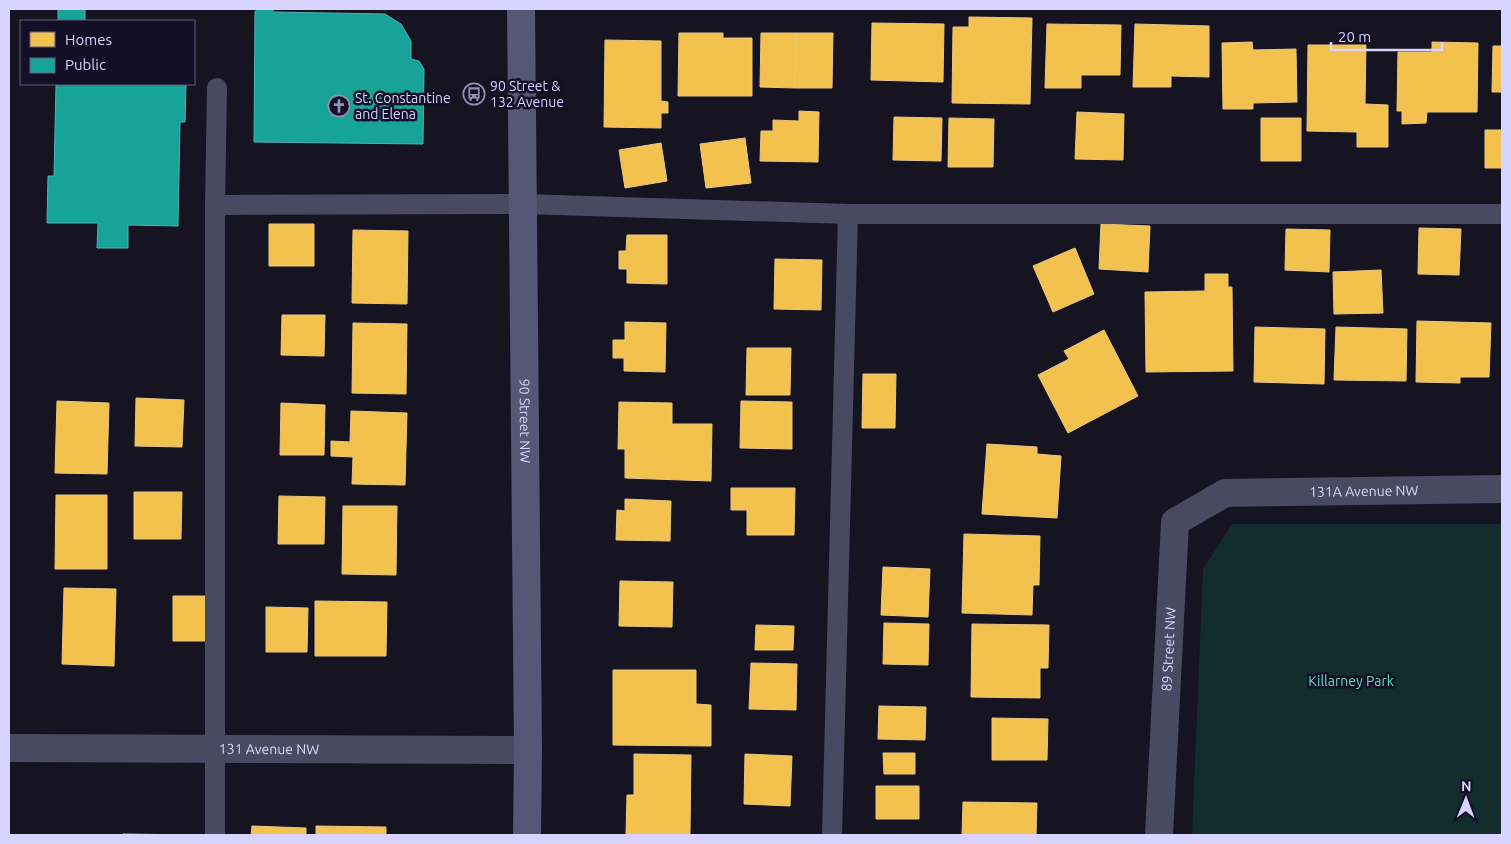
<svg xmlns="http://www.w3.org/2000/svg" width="1511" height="844" viewBox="0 0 1511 844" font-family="Ubuntu,sans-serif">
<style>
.green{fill:#132c2d}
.homes{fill:#f2c14e;stroke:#eac783}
.public{fill:#17a398;stroke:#51b2b7}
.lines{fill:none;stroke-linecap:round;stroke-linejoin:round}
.lane{stroke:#4a4962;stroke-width:20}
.street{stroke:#4a4962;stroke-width:28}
.secondary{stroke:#575674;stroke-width:28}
.labels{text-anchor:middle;stroke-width:5;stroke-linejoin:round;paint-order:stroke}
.poi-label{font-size:14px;fill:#d9d4ff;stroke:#130f26;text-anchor:start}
.street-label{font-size:14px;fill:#d9d4ff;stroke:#130f26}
.park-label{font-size:14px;fill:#5fe0c0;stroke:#130f26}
</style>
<rect width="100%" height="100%" fill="#161421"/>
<path class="green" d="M 1232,524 L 1502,524 L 1502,835 L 1192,835 L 1203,569 Z"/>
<path class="homes" d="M 969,17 L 1032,18 L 1030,104 L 952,103 L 953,27 L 969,27 Z
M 872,23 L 944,24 L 943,82 L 871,80 Z
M 1047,24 L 1121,25 L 1120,75 L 1081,75 L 1081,88 L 1045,88 Z
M 1135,24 L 1209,26 L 1209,77 L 1171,76 L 1171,87 L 1133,87 Z
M 679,33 L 723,33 L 723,38 L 752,38 L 752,96 L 678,96 Z
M 761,33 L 796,33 L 795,88 L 760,87 Z
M 796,33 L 833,33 L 832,88 L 795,88 Z
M 605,40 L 661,41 L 661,101 L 668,102 L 668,113 L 661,113 L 661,128 L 604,127 Z
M 1252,42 L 1253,50 L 1296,49 L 1297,102 L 1253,103 L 1253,109 L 1223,109 L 1222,43 Z
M 1432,42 L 1478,43 L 1477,112 L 1427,112 L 1426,123 L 1402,124 L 1402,111 L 1397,111 L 1398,52 L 1432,52 Z
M 1308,45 L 1366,45 L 1365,104 L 1388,105 L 1388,147 L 1357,147 L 1357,132 L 1307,131 Z
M 1493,46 L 1502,46 L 1502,92 L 1492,92 Z
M 799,111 L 819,112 L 818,162 L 760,161 L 761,131 L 773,131 L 773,120 L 799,121 Z
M 1077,112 L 1124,114 L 1123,160 L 1075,159 Z
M 894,117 L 942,118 L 941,161 L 893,160 Z
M 949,118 L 994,119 L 993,167 L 948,167 Z
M 1261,118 L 1301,118 L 1301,161 L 1261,161 Z
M 1485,130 L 1502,130 L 1502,168 L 1485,168 Z
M 745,138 L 751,183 L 706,188 L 700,144 Z
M 661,143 L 667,181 L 625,188 L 619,150 Z
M 269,224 L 314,224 L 314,266 L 269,266 Z
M 1101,224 L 1150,226 L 1148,272 L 1099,269 Z
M 1419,228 L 1461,229 L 1459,275 L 1418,274 Z
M 1286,229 L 1330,230 L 1329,272 L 1285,270 Z
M 353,230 L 408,231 L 407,304 L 352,303 Z
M 627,235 L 667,235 L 667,284 L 627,283 L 627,269 L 619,269 L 619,251 L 626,251 Z
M 1075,248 L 1094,294 L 1053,312 L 1033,266 Z
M 775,259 L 822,260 L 821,310 L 774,309 Z
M 1381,270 L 1383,313 L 1334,314 L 1333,272 Z
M 1205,274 L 1228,274 L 1228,287 L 1232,287 L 1233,371 L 1146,372 L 1145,292 L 1205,291 Z
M 282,315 L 325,315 L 324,356 L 281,355 Z
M 1417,321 L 1491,323 L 1489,377 L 1460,377 L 1460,383 L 1416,382 Z
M 625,322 L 666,323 L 665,372 L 624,371 L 624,358 L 613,358 L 613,340 L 625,340 Z
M 353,323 L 407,324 L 406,394 L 352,393 Z
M 1255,327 L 1325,329 L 1324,384 L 1254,382 Z
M 1336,327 L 1407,329 L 1406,381 L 1334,380 Z
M 1104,330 L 1138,396 L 1068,433 L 1038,375 L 1069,359 L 1064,351 Z
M 747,348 L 791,348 L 790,395 L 746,395 Z
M 863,374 L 896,374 L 895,428 L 862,428 Z
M 136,398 L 184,400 L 182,447 L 135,446 Z
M 57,401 L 109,403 L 107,474 L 55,473 Z
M 741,401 L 792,402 L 792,449 L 740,448 Z
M 619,402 L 672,403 L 672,424 L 712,424 L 711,481 L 625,478 L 625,449 L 618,449 Z
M 281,403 L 325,405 L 324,455 L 280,455 Z
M 351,411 L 407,413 L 405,485 L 352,484 L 353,457 L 331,456 L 331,441 L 350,442 Z
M 987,444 L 1037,447 L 1037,454 L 1061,456 L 1057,518 L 982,514 Z
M 731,488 L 795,488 L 794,535 L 747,535 L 747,510 L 731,510 Z
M 134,492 L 182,492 L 181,539 L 134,539 Z
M 56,495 L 107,495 L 107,569 L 55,569 Z
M 279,496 L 325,497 L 324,544 L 278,544 Z
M 625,499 L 671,501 L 670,541 L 616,540 L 617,510 L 625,511 Z
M 343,506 L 397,506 L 396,575 L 342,574 Z
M 964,534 L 1040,536 L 1039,585 L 1033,585 L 1032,615 L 962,613 Z
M 883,567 L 930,569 L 928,617 L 881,615 Z
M 620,581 L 673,582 L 672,627 L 619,626 Z
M 64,588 L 116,589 L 114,666 L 62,664 Z
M 173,596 L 207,596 L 207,641 L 173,641 Z
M 315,601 L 387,602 L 386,656 L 315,656 Z
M 266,607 L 308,608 L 307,652 L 266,652 Z
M 884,623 L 929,624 L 928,665 L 883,664 Z
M 972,624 L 1049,625 L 1048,668 L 1040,668 L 1040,698 L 971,697 Z
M 756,625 L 794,626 L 793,650 L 755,650 Z
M 751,663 L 797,664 L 796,710 L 749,709 Z
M 613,670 L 696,670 L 696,704 L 711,705 L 711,746 L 613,745 Z
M 879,706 L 926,707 L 925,740 L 878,739 Z
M 992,718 L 1048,719 L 1047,760 L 992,760 Z
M 883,753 L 915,753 L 915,774 L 884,774 Z
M 634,754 L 691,755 L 690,834 L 626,834 L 627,795 L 634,795 Z
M 745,754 L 792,756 L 790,806 L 744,804 Z
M 876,786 L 919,786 L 919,819 L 876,819 Z
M 963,802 L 1037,803 L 1036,835 L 962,835 Z
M 252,826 L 306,828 L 306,835 L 251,835 Z
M 316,826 L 386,827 L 386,835 L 316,835 Z
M 123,834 L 196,835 L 123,835 Z"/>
<path class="public" d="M 58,9 L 85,9 L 85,21 L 58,21 Z
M 257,9 L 272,9 L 274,12 L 385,14 L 401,24 L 411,41 L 411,59 L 419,61 L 424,69 L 423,144 L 254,142 L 255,12 Z
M 56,84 L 186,84 L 185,122 L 180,122 L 178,226 L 128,225 L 128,248 L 97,248 L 98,223 L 47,223 L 48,176 L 54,176 Z"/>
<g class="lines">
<path class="lane" d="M 215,205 L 523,204 L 848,214 L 1502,214
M 215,835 L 215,205 L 217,88
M 832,835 L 848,214"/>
<g class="street">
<path id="s1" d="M 9,748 L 528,750"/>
<path id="s2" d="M 1159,835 L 1175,522 L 1225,493 L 1502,489"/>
</g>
<path class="secondary" id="s3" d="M 521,9 L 528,750 L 527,835"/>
</g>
<defs>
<g id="bus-ring" transform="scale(1.125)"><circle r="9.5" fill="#130f26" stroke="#9591b1" stroke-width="1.5"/><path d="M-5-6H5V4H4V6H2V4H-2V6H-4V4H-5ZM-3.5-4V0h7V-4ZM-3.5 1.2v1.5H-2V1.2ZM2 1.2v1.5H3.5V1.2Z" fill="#9591b1"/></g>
<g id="church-ring" transform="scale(1.125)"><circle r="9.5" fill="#130f26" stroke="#9591b1" stroke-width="1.5"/><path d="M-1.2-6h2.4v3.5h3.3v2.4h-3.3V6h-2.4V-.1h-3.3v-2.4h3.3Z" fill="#9591b1"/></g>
</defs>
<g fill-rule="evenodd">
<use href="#bus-ring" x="474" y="94"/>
<use href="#church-ring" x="339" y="106"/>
</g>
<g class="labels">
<g class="poi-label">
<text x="490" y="91">90 Street &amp;<tspan x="490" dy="16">132 Avenue</tspan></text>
<text x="355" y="103">St. Constantine<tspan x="355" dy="16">and Elena</tspan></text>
</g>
<g class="street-label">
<text dy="5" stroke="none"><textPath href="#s3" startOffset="412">90 Street NW</textPath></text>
<text dy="5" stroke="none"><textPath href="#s2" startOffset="510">131A Avenue NW</textPath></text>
<text dy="5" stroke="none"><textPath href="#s2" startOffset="186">89 Street NW</textPath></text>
<text dy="5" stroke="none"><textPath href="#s1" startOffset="260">131 Avenue NW</textPath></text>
</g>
<g class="park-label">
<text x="1351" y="686">Killarney Park</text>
</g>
</g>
<rect width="1511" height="844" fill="none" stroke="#d9d4ff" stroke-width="20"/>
<rect x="20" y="20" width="175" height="65" fill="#130f26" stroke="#625e7d"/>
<rect x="30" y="32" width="25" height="15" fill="#f2c14e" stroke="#625e7d"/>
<text x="65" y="45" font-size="15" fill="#d9d4ff">Homes</text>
<rect x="30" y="58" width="25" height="15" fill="#17a398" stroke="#625e7d"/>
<text x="65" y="70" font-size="15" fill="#d9d4ff">Public</text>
<g transform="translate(1466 799) rotate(1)" stroke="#130f26" stroke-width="4" paint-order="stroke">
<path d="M0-4L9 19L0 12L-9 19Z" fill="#d9d4ff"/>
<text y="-8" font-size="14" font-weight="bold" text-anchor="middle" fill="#d9d4ff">N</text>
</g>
<path d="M1331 42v8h111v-8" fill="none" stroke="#d9d4ff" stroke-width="2.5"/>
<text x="1338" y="42" font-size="15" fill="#d9d4ff" stroke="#130f26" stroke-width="4" paint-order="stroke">20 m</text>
</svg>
